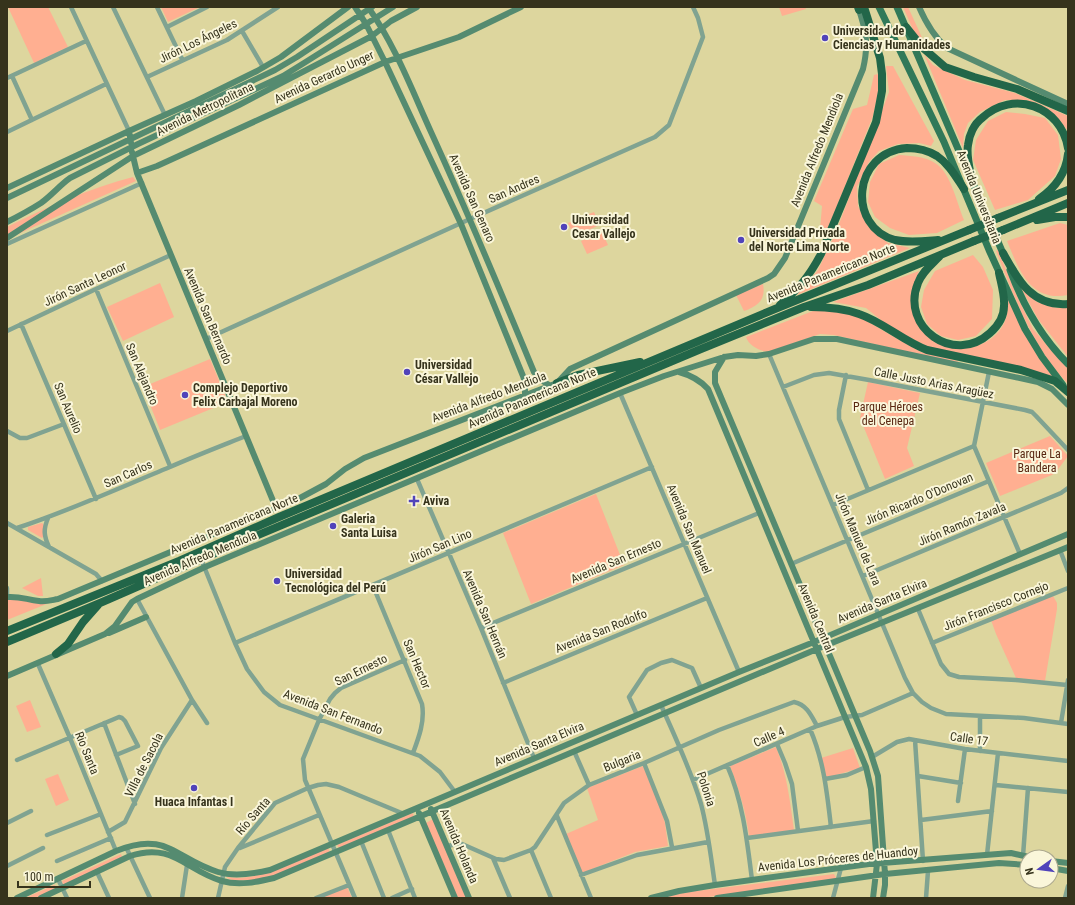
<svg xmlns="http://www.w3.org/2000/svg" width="1075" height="905" viewBox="0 0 1075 905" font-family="'Roboto Condensed',sans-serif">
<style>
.green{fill:#ffaf91}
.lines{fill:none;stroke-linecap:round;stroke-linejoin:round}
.street{stroke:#80a391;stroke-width:4.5}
.secondary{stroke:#558b70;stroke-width:6}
.primary{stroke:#317959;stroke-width:7}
.highway{stroke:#226649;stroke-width:8}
.highway-bridge{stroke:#226649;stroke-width:8}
.poi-dot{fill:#5043ba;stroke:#faf6da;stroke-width:1.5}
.labels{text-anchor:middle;stroke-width:4;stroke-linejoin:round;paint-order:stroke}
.poi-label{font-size:12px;font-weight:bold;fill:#36331c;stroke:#faf6da;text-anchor:start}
.street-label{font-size:12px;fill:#36331c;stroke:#faf6da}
.park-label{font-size:12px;fill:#592712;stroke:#faf6da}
</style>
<rect width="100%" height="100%" fill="#ddd69e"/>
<path class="green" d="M 8,7 L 48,7 L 68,47 L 34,63 Z
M 161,7 L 200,7 L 168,22 Z
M 779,7 L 805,7 L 806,9 L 782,16 Z
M 903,7 L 908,7 L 925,44 L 933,50 L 931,52 L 914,32 Z
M 924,54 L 933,65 L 965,80 L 1015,93 L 1068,116 L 1068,131 L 1055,115 L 1027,100 L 1005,100 L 980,112 L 968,123 L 964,134 L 963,148 Z
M 886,66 L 893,66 L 934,141 L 931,146 L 919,143 L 898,144 L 879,151 L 869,162 L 857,187 L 858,206 L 868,226 L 888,243 L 910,248 L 797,295 L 818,270 L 836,232 L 889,92 Z
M 878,74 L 880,83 L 873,116 L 825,236 L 820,230 L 822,206 L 814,201 L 853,109 L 867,105 L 874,75 Z
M 1006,112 L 1025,114 L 1045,118 L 1058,135 L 1061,159 L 1055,176 L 1028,200 L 995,210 L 973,160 L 976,140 L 988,121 Z
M 899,155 C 910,156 925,156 935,163 C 951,172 957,204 964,220 L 937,233 L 909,235 L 890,228 L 875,217 L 868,202 L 870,182 L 879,164 Z
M 133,177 L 136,181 L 7,239 L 7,227 C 47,207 90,188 133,177 Z
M 594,212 L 600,225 L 574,236 L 568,223 Z
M 1060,223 L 1068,225 L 1068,295 C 1030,302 1019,270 1007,241 Z
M 602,232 L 608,245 L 587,254 L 581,241 Z
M 998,250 L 1016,294 L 1033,329 L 1068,369 L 1068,384 C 1032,346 1015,299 996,251 Z
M 973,255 L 983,267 L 993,290 L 992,319 L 976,336 L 958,340 L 941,336 L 927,324 L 921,307 L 924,290 L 935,271 Z
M 919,271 C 915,281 911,291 912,301 C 912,307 919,315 922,320 C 925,325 932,340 937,343 C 962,356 998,345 1006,318 C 1009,311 1006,301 1006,293 L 1053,375 L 1050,377 L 933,349 L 892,329 L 866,308 L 833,302 Z
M 160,283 L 174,317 L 123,341 L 107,307 Z
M 763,284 C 766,300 758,306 744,311 L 736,295 Z
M 1020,286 L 1037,302 L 1057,308 L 1068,306 L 1068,357 L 1038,319 Z
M 832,310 L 858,316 L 896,338 L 921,352 L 958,361 L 957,363 L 834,335 L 820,334 L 768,352 C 760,351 749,346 746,337 L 813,311 Z
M 210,359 L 228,402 L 160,430 L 143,387 Z
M 868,382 L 920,393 L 907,448 L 914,466 L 885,479 L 860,418 Z
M 1050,436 L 1068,456 L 1056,472 L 1052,475 L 1000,496 L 986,463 Z
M 596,494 L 624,565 L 531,604 L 503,533 Z
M 42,523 L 44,525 L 43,537 L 42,538 L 28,530 L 28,527 Z
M 41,578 L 43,596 L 38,596 L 22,588 Z
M 1053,596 L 1057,603 L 1057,609 L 1045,681 L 1016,678 L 996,634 L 991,620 Z
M 7,599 L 49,603 L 7,620 Z
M 30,700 L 41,727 L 27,732 L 16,706 Z
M 776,747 C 787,774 790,801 794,830 L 749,836 C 746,812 739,789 730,766 Z
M 853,748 L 860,768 L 826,778 L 821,758 Z
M 643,766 L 660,805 L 665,823 L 668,846 L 635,852 L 582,873 L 566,834 L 598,820 L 587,788 Z
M 58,774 L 69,800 L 56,806 L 45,779 Z
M 413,813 L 414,817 L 339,848 L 337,845 Z
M 433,819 L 466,898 L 458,898 L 426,823 Z
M 328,848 L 330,852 L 276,875 L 262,879 L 235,881 L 227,878 L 227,877 C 261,882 298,860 328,848 Z
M 121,854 L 122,857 L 63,885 L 62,881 Z
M 834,874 L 836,878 L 835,880 L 701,898 L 660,898 L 688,892 Z
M 54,885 L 55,885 L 56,889 L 36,898 L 25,898 Z
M 347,887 L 352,898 L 320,898 Z"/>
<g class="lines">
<path class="street" d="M 71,7 L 129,131
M 113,7 L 165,115
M 157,7 L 182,59
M 167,27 L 207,7
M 242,31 L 263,67
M 12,76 L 32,120
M 147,77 L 227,40 L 278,7
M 7,78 L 86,41
M 7,132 L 106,84
M 7,244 L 142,183
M 96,289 L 170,466
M 21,324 L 96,499
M 7,331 L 96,289 L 171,255
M 206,339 L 470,219 L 655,137 L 669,125 L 703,37 L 698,18 L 693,7
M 769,354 L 905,678 L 913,693 L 922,702 L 931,708 L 946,714 L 1024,718 L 1068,724
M 989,372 L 974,446 L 1020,554
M 846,375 L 839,410 L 839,419 L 868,490
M 783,387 L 814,375 L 829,373 L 869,380 L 1025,410 L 1032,412 L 1036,416 L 1068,450
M 620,393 L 739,672
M 7,431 L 20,438 L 27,438 L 64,424
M 417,479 L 481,628 L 534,758
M 833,505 L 974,446
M 48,518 C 43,530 44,536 49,547
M 7,523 L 96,574 L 102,581
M 17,528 C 69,511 119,488 170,467 C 195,456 221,446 246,436
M 1060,550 L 1068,571
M 201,559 L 235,643 L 247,669 L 264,692 L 280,705 L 420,756 L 440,772 L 455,792
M 791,564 L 989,481
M 863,576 L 1061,493 L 1068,488
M 373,586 L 422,704 C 425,721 419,737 413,753
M 7,588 L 7,595
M 137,599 L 192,700 L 207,723
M 918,609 L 941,664 L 949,674 L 959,677 L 1016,680 L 1067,685
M 481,628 L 759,513
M 235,643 L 652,467
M 932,643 L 1068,588
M 38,664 L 70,738 L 116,851
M 503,683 L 707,598
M 661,705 C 675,737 691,770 701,804 C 708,830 711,858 715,885
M 637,715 L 629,697 L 647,670 L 661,663 L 672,660 L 692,668 L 701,688
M 980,716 L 980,751
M 104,723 L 135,804
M 1061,723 L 1068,680
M 810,729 C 824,761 827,793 831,827
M 915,740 L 923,861
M 777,744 L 785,763 L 792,784 L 798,831
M 574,751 L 589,785
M 872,757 L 897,742 L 909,739 L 965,749 L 1068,761
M 17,760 L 119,717 L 122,718 L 125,721 L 138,746 L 116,755
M 644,763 L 667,821 L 672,847
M 727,765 C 743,802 747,840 752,880
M 918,776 L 961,783
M 825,779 L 847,775 L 866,767
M 693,780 L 817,726 L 845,717 L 862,715 L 913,693
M 996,785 L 1068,792
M 958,801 L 965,749
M 557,816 L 591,898
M 921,820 L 992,811
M 7,823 L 31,811
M 388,830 L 415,898
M 108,832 L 125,822 L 161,748 L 192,700
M 47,835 L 101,814
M 747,838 L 874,821
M 361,841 L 384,898
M 448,846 L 456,844 L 462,844 L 496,859 L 504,860 L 531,850 L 535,847 L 564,803 L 589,785 L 644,763 L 719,730 L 794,702 C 807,705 811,715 817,726
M 126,847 L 150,898
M 240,848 L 319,815
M 531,850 L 551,898
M 987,855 L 998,753
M 1023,856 L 1028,788
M 493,858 L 510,898
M 57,861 L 111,838
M 7,866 L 43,848
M 97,872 L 109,898
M 581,875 L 637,855 L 708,842
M 58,879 L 67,898
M 182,898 L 187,865
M 218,898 L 225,867 L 238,848 L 275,803 L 308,788 L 318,785 L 326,784 L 339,787 L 404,814
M 316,898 L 349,885
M 355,898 L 305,780 L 303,759 L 319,720 L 330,699 L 335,693 L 341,688 L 405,660
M 392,898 L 412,889
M 833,898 L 841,868
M 926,898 L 928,871
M 1065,898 L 1068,886"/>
<path class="secondary" d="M 355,7 L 366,24 L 385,62 L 461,224 L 523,376 L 525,382 L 525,395
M 368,7 C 395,45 412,90 431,132 C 467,211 501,292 534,372 L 541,380 L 549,385
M 919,7 C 926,23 934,37 947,48 L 1068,104
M 129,131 L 131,143
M 132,152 L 137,173 L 276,508
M 137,173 L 157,166 L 385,62 L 459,37 L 521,7
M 7,188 L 129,131 L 196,101 L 257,71 L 281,57 L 348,7
M 7,198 L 275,70 L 297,57 L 372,7
M 7,222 C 19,216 30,210 41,203 C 52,195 60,185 70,178 L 138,144 L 283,76 L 304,63 L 393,7
M 7,238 L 133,156 L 239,105 L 372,36 L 391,21 L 417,7
M 724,357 L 715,372 L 715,383 L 870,751 L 878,776 L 885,874 L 885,885 L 883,898
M 679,372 C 690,375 700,380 708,389 L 866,767 L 871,789 L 877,864 L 873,898
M 7,597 C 21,596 27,600 39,601 C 46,602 52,600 58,599 L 300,498 L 326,484 L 345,469 L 364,458 L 557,383 L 570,369 L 768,278 L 774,274 L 785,258 L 863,69 C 869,44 866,30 858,7
M 109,633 L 146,617
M 7,676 L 105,634 L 115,626 L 132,602 L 137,599 L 205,567 L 620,393 L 664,376 L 724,357 L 738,355 L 756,356 L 769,354 L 814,339 L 837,339 L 1038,382 L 1052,389 L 1068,405
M 431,809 L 469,898
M 419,813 L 455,898
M 1051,861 L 1068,863
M 1051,868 L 1068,871
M 17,898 L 116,851 C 167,830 175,859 218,872 C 235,877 253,874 270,870 L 739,672 L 814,642 L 1068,534
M 41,898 L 130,856 C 173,842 185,870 222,881 C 239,886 257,882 274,878 L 817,649 L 1068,547
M 651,898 L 679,891 L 715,885 L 869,864 L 1011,853 L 1029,857
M 717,898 L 885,874 L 999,863 L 1027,865"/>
<path class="primary" d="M 879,7 L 944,142 L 989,250 L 1025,329 L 1042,357 L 1063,385
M 897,7 L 1005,258
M 1010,270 C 1023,305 1041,337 1068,364"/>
<path class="highway" d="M 858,7 L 859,10
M 906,27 L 922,47 L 945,67 L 974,77 L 1017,89 L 1068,111
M 972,181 C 970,170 966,156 968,145 C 969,135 974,124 982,118 C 1013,89 1061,106 1068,148
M 1039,199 C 1055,188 1066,173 1068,154
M 998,218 L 1068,190
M 1037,220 L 1055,217 L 1068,217
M 1003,230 L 1068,203
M 938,240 C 925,241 909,243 895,240 C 847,227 852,152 907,148 C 917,148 929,151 937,156 C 949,164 956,177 964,189
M 1003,253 C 1018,280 1032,307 1068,304
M 939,257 C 931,265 922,272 918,283 C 900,327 954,366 990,333 C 998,326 1004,316 1004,306 C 1005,296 1001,283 999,273
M 780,305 C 799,288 809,277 821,254 L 876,122 L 879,107 L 882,91 L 882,74 L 880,58 L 864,7
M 811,307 C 828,307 843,308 859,314 C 883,322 903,341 927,350 L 1021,370 L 1055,381 L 1068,392
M 557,383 L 578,375 L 640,362
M 7,631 L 179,561 L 279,517 L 775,309 L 969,230
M 7,642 L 100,603 L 201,559 L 701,349 L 804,307 L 868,285 L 974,241
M 56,654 L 68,644 L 83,622 L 98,605"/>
<path class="highway-bridge" d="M 969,230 L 998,218
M 974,241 L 1003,230"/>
</g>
<g class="poi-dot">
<circle cx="825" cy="38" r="4"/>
<circle cx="564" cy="227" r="4"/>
<circle cx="741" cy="240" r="4"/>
<circle cx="407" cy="372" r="4"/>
<circle cx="185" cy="395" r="4"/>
<path d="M412 495h4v4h4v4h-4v4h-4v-4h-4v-4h4z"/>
<circle cx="333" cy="526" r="4"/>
<circle cx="277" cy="581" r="4"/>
<circle cx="194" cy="788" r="4"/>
</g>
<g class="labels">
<g class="poi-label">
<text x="833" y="35">Universidad de<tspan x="833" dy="14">Ciencias y Humanidades</tspan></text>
<text x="572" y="224">Universidad<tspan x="572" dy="14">Cesar Vallejo</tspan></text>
<text x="749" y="237">Universidad Privada<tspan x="749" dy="14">del Norte Lima Norte</tspan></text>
<text x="415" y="369">Universidad<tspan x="415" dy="14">César Vallejo</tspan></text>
<text x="193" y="392">Complejo Deportivo<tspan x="193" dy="14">Felix Carbajal Moreno</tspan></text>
<text x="423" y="505">Aviva</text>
<text x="341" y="523">Galeria<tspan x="341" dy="14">Santa Luisa</tspan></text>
<text x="285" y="578">Universidad<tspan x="285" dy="14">Tecnológica del Perú</tspan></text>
<text x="194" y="806" text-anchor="middle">Huaca Infantas I</text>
</g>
<g class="street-label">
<text transform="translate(198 41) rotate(-26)" y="4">Jirón Los Ángeles</text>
<text transform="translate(324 77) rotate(-25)" y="4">Avenida Gerardo Unger</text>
<text transform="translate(205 109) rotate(-26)" y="4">Avenida Metropolitana</text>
<text transform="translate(817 150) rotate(-68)" y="4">Avenida Alfredo Mendiola</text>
<text transform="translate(514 189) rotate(-24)" y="4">San Andres</text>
<text transform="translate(979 197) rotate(68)" y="4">Avenida Universitaria</text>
<text transform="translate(472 198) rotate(66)" y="4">Avenida San Genaro</text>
<text transform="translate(831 273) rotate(-22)" y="4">Avenida Panamericana Norte</text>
<text transform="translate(85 284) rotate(-25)" y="4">Jirón Santa Leonor</text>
<text transform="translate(208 316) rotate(67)" y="4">Avenida San Bernardo</text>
<text transform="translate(142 374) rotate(67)" y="4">San Alejandro</text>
<text transform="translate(934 383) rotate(11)" y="4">Calle Justo Arias Aragüez</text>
<text transform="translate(489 397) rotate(-21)" y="4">Avenida Alfredo Mendiola</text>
<text transform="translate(532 398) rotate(-23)" y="4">Avenida Panamericana Norte</text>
<text transform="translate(68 408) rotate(67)" y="4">San Aurelio</text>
<text transform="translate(128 474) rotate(-24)" y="4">San Carlos</text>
<text transform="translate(919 499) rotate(-23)" y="4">Jirón Ricardo O'Donovan</text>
<text transform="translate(234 524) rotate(-23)" y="4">Avenida Panamericana Norte</text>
<text transform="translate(962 524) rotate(-23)" y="4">Jirón Ramón Zavala</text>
<text transform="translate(689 529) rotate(67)" y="4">Avenida San Manuel</text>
<text transform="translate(858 539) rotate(67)" y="4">Jirón Manuel de Lara</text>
<text transform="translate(440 546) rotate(-23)" y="4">Jirón San Lino</text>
<text transform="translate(200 558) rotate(-23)" y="4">Avenida Alfredo Mendiola</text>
<text transform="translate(616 561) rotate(-23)" y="4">Avenida San Ernesto</text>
<text transform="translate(882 601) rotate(-23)" y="4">Avenida Santa Elvira</text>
<text transform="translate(996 606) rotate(-22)" y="4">Jirón Francisco Cornejo</text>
<text transform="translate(485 614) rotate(67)" y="4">Avenida San Hernán</text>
<text transform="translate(816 618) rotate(67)" y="4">Avenida Central</text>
<text transform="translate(601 631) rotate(-22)" y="4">Avenida San Rodolfo</text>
<text transform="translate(417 664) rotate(67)" y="4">San Hector</text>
<text transform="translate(361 670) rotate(-26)" y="4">San Ernesto</text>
<text transform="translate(333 712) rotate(21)" y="4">Avenida San Fernando</text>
<text transform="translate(769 737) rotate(-24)" y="4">Calle 4</text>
<text transform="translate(969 739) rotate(8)" y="4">Calle 17</text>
<text transform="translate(539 744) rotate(-23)" y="4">Avenida Santa Elvira</text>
<text transform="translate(87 753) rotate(68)" y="4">Rio Santa</text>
<text transform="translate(622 761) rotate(-22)" y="4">Bulgaria</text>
<text transform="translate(144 765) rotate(-63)" y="4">Villa de Sacola</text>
<text transform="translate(706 789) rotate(72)" y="4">Polonia</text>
<text transform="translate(253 816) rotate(-49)" y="4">Río Santa</text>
<text transform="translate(459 846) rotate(67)" y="4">Avenida Holanda</text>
<text transform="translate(838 859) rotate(-6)" y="4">Avenida Los Próceres de Huandoy</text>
</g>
<g class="park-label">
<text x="888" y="411">Parque Héroes<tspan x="888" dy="14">del Cenepa</tspan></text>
<text x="1037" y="458">Parque La<tspan x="1037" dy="14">Bandera</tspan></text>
</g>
</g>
<rect width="1075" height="905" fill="none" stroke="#36331c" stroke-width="16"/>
<g transform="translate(1039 869) rotate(256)"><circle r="19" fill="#faf6da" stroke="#aca88e"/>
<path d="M0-3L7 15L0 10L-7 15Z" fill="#5043ba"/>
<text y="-6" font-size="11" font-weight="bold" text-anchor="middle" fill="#36331c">N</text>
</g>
<path d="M18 881v6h72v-6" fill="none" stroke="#36331c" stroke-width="2"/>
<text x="24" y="881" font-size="12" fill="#36331c" stroke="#faf6da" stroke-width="3" paint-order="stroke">100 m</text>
</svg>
